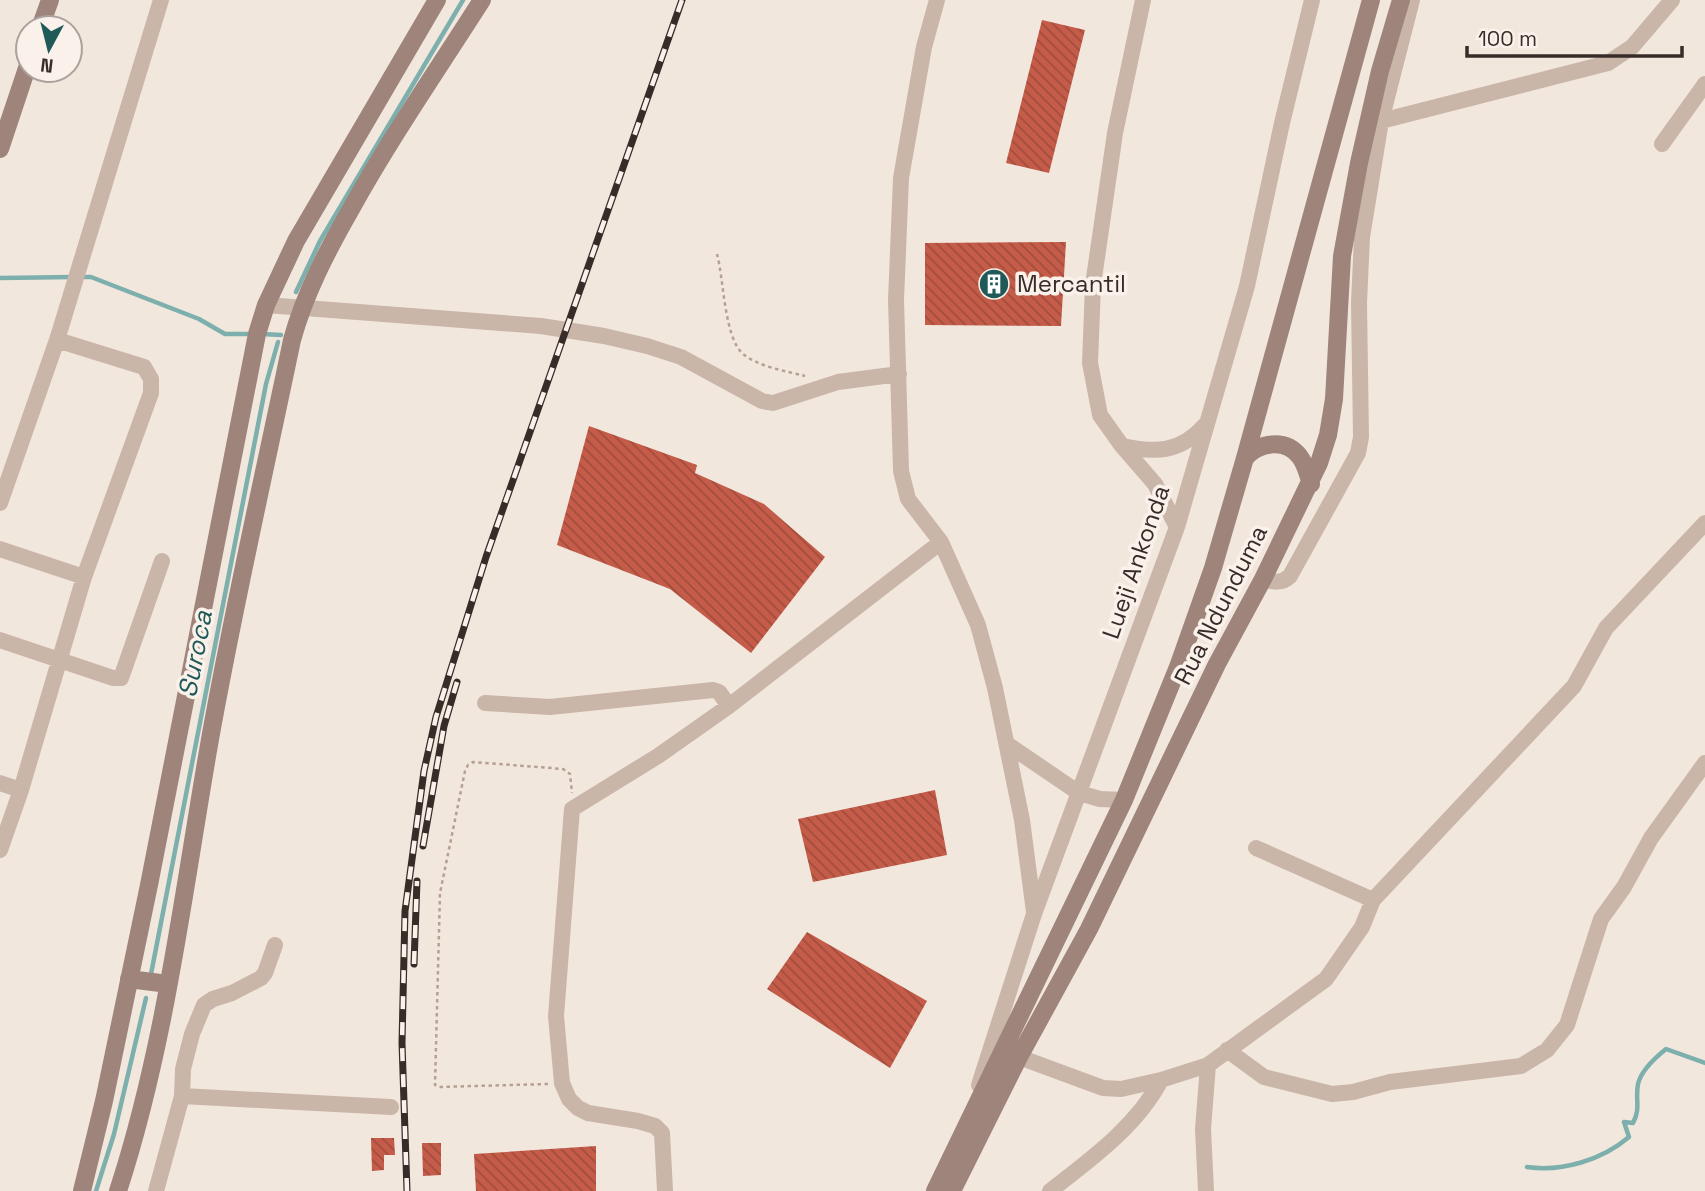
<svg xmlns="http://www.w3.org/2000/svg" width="1705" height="1191" viewBox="0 0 1705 1191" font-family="'Space Grotesk',sans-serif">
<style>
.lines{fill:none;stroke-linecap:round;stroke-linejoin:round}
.stream{stroke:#7dafad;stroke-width:4.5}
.building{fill:url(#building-back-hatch)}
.path{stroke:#b69f93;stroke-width:2.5;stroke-dasharray:3.5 3.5;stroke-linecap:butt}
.street{stroke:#cab5a9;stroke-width:16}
.secondary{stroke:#9e847b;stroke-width:18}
.rail-casing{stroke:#382c29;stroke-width:7}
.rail{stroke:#faf1ea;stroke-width:4.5;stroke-dasharray:13;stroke-linecap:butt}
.labels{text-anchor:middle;stroke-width:7;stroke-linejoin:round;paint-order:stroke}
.poi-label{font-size:24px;fill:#382c29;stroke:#faf1ea;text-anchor:start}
.street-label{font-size:24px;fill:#382c29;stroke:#faf1ea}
.water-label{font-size:26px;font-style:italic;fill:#1f5958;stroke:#faf1ea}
</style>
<defs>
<pattern id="building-back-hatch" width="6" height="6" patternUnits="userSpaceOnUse" patternTransform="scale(1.75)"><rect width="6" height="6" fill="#c55c49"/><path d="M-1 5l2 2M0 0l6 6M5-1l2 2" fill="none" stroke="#a14c3d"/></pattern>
</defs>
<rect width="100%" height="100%" fill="#f2e7dd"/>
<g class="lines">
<path class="stream" d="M 81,277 L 91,277 L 199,319 L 225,334 L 253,334
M 0,278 L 73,277
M 296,292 L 320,241 L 463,0
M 262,334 L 281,335
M 151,974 L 266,384 L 278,342
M 1527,1167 C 1562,1172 1602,1160 1629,1137 L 1624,1122 L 1633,1123 C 1641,1108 1635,1100 1638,1084 C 1641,1071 1656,1057 1666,1049 L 1705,1063
M 96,1191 L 114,1134 L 146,998"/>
</g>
<path class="building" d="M 1042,20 L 1085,30 L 1049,173 L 1006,163 Z
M 1066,242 L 1061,326 L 925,325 L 925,243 Z
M 589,426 L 697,465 L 695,473 L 764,504 L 825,557 L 751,653 L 670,589 L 557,545 Z
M 935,790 L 947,855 L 813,882 L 798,819 Z
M 807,932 L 927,1001 L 890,1068 L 767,989 Z
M 371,1138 L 394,1138 L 395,1155 L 384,1155 L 384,1170 L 372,1171 Z
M 422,1143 L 441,1143 L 441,1175 L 423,1176 Z
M 596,1146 L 596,1191 L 476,1191 L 474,1154 Z"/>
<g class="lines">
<path class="path" d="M 717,254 C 724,280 724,337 743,354 C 759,367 786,371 805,376
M 548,1084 L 439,1087 L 435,1085 L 440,893 L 465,771 L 468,765 L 473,762 L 563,769 L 570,774 L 572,793"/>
<path class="street" d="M 937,0 L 924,47 L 901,178 L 896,300 L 901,471 L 908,499 L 941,542 L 978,625 L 995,688 L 1022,820 L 1034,912
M 1143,0 L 1115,133 L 1093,285 L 1090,363 L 1100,415 L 1122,446 L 1155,484 L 1177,527
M 1381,121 L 1608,63 L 1632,47 L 1672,0
M 1662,144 L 1705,84
M 266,305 L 541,326 L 604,336 L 647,346 L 681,357 L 762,401 L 773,403 L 838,382 L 899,374
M 1122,446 C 1156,453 1180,453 1205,425
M 0,503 L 57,340 L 161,0
M 0,549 L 84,577
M 1263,579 C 1273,582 1282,584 1290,576 L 1358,453 L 1361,437 L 1359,303 L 1362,237 L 1381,121 L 1412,0
M 0,640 L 113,678 L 121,678 L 162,561
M 485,703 L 550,707 L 713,690 L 719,692 L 729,706
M 1007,744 L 1079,793 L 1100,799 L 1124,800
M 0,783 L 21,790
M 1256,848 L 1373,900
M 0,850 L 21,790 L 84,577 L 151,393 L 151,379 L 144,367 L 57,340
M 1227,1050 L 1264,1077 L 1332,1094 L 1353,1092 L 1390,1082 L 1521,1066 L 1547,1050 L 1567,1025 L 1601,919 L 1624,887 L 1651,838 L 1705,763
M 1019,1057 L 1103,1088 L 1121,1089 L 1161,1080 L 1208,1065 L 1326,979 L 1362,927 L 1373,900 L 1574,686 L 1606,628 L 1705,523
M 979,1085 L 1034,914 L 1177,527 L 1247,286 L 1282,123 L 1312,0
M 182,1096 L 391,1107
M 156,1191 L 182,1096 L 183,1069 L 192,1034 L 204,1005 L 213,999 L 232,993 L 261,978 L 265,973 L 275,945
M 665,1191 L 662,1133 L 655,1126 L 638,1121 L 588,1113 L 578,1108 L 569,1099 L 562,1083 L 556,1016 L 572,809 L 658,756 L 729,706 L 941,542
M 1050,1191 C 1090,1160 1137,1126 1161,1080
M 1206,1191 L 1203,1129 L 1208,1065"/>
<path class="secondary" d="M 40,28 L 50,0
M 0,149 L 28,65
M 1245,458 C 1259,442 1286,438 1300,457 C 1306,465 1308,475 1311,484
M 129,979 L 168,984
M 82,1191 L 104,1101 L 149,885 L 233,456 L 257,334 L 266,305 L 296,241 L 437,0
M 118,1191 C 165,1047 183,894 209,745 C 233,609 264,475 292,340 C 305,293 327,251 351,209 C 391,137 438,69 482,0
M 935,1191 L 1124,800 L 1178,667 L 1213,568 L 1245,458 L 1371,0
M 952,1191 L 1019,1057 L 1089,929 L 1217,664 L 1263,579 L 1319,463 L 1328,435 L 1334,399 L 1342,256 L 1359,163 L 1380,71 L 1401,0"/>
<g class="rail-casing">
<path id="rail" d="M 423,846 L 444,726 L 457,682
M 414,964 L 417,881
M 407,1191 L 402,1043 L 405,911 L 424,771 L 436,717 L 486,557 L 682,0"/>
</g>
<use href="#rail" class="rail"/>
</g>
<defs>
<g id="building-disc" transform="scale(1.575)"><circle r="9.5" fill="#1f5958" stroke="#faf1ea"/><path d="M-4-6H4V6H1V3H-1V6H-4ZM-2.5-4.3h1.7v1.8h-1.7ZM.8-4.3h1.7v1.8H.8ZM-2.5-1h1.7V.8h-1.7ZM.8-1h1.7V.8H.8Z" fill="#fff"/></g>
</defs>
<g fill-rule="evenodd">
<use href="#building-disc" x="994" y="284"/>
</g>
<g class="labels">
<g class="poi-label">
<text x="1017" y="292">Mercantil</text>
</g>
<g class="street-label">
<text transform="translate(1136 562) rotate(-71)" y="8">Lueji Ankonda</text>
<text transform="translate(1221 605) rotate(-63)" y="8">Rua Ndunduma</text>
</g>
<g class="water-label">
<text transform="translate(195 654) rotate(-79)" y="9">Suroca</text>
</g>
</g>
<g transform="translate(49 49) rotate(187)"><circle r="33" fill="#faf1ea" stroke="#aca29d" stroke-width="2"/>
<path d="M0-5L12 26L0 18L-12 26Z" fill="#1f5958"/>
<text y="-10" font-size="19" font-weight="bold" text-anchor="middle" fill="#382c29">N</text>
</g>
<path d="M1467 46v10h215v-10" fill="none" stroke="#382c29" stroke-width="3.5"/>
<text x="1478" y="46" font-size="21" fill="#382c29" stroke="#faf1ea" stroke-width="5" paint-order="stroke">100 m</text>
</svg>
